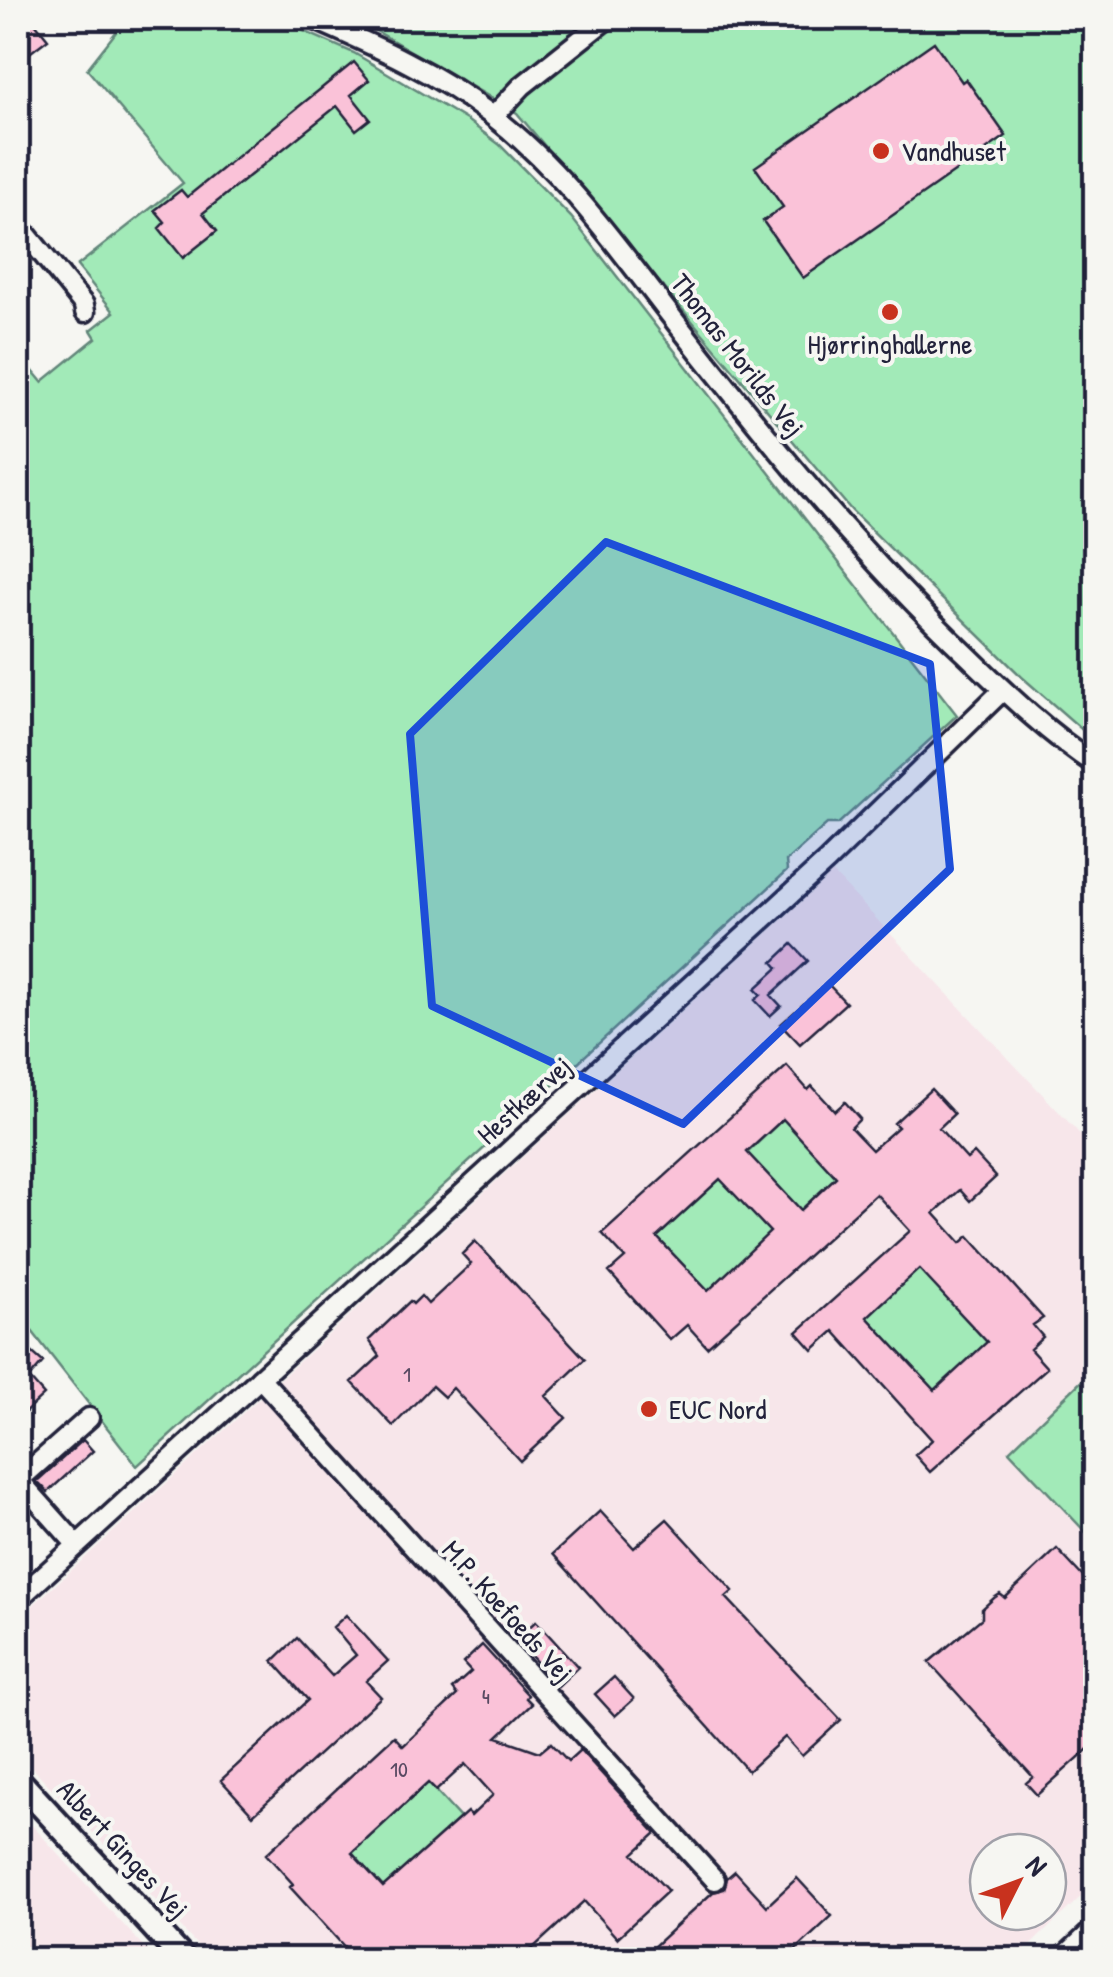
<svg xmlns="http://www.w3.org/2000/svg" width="1113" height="1977" viewBox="0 0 1113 1977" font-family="'Patrick Hand',sans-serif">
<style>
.built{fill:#f7e6ea;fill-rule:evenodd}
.green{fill:#a2eab8;stroke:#62867a;stroke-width:2.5}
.building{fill:#fac2d8;stroke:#22223b;stroke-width:2.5;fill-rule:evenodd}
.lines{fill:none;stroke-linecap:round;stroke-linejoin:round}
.minor-casing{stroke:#22223b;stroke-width:25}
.tertiary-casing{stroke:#22223b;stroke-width:30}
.secondary-casing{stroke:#22223b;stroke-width:32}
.minor{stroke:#f6f6f2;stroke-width:18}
.tertiary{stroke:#f6f6f2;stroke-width:22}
.secondary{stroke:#f6f6f2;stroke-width:25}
.marked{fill:#1d4ed8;fill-opacity:0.2;stroke:#1d4ed8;stroke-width:8;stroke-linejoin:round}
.poi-dot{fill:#c8321e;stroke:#f6f6f2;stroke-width:4}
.labels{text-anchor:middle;stroke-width:8;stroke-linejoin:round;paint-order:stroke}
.number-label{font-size:22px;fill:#584a62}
.poi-label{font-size:28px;fill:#22223b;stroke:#f6f6f2;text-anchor:start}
.street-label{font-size:28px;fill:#22223b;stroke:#f6f6f2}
</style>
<rect width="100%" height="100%" fill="#f6f6f2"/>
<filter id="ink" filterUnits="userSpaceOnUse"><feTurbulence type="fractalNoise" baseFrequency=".01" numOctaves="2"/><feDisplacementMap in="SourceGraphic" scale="20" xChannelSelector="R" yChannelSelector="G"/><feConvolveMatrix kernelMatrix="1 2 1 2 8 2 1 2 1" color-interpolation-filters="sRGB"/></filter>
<g filter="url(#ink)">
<path class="built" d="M 833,873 L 1095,1150 L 1095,1368 L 1009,1451 L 1095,1542 L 1095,1883 L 1016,1959 L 210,1959 L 18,1752 L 18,1619 ZM 988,1852 L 1048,1852 L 1048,1912 L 988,1912 Z
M 18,1810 L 155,1959 L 156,1959 L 18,1959 Z"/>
<path class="green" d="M 127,18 L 274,18 L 354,53 L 468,121 L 500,145 L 571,217 L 957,715 L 838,824 L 827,824 L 786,861 L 787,871 L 137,1466 L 18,1313 L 18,353 L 42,382 L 96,338 L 91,330 L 114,312 L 77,266 L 183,183 L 87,69 Z
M 354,18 L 1095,18 L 1095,741 L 1022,677 L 852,511 L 517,113 Z
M 783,1119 L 836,1177 L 801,1210 L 747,1153 Z
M 720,1179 L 773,1235 L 715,1285 L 711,1294 L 657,1237 Z
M 919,1268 L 996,1352 L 935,1390 L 866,1316 Z
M 1095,1368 L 1095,1542 L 1009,1451 Z
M 428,1783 L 460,1818 L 383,1887 L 352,1853 Z"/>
<path class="building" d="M 18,18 L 31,18 L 48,39 L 27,55 L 18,43 Z
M 934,42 L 962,82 L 966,79 L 1006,136 L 803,278 L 763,221 L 783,207 L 755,167 Z
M 354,62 L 369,80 L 351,95 L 370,119 L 356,130 L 337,106 L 203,213 L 217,231 L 183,258 L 159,228 L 165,222 L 155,210 L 181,190 L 187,197 Z
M 792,944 L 808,961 L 771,995 L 781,1006 L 770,1016 L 755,1000 L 761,995 L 755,989 L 778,968 L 773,962 Z
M 827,983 L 846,1003 L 800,1044 L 781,1024 Z
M 787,1066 L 808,1090 L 812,1086 L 835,1111 L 845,1102 L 860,1119 L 851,1128 L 872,1150 L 898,1127 L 894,1123 L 931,1089 L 954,1114 L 939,1128 L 967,1159 L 974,1153 L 996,1177 L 970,1201 L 960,1190 L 934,1213 L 961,1243 L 969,1236 L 1043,1318 L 1033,1325 L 1043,1337 L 1030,1349 L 1047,1368 L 930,1472 L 915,1455 L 932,1440 L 834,1331 L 813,1350 L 797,1332 L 910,1231 L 876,1194 L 707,1347 L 687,1325 L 670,1340 L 609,1272 L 625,1258 L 602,1233 ZM 783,1119 L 836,1177 L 801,1210 L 747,1152 ZM 720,1179 L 770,1232 L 708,1291 L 657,1237 ZM 919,1269 L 987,1342 L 935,1390 L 867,1317 Z
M 475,1241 L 585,1359 L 546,1396 L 566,1418 L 520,1461 L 453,1388 L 444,1397 L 432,1386 L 393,1426 L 352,1382 L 380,1356 L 369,1340 L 410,1301 L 413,1304 L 421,1296 L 428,1304 L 471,1264 L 462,1254 Z
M 18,1340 L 43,1362 L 29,1378 L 44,1395 L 18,1419 Z
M 83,1440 L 93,1451 L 48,1492 L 37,1481 Z
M 600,1511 L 634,1548 L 667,1519 L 733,1591 L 726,1597 L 841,1720 L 802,1756 L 785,1737 L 748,1771 L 553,1554 Z
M 1057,1549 L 1096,1591 L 1096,1742 L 1037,1795 L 1026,1783 L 1033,1777 L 929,1662 L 982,1618 L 982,1609 L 994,1598 L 1000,1594 L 1005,1598 Z
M 346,1615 L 388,1661 L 366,1681 L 381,1697 L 253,1815 L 221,1780 L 308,1700 L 273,1661 L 297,1638 L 332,1676 L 356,1655 L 333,1627 Z
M 536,1621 L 578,1667 L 558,1686 L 516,1639 Z
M 482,1645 L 528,1695 L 526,1698 L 532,1704 L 497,1737 L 540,1752 L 551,1743 L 568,1761 L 580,1750 L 656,1833 L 633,1854 L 668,1891 L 617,1938 L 584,1901 L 520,1960 L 338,1960 L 348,1951 L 290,1887 L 293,1884 L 266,1854 L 394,1736 L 403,1746 L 457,1695 L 452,1689 L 471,1672 L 463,1663 ZM 465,1764 L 493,1795 L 471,1816 L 467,1812 L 383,1887 L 352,1853 L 428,1783 L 436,1791 Z
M 614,1677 L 634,1699 L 615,1716 L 595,1694 Z
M 735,1871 L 767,1906 L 797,1878 L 832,1916 L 785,1960 L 639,1960 L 713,1892 L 724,1889 L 727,1878 Z"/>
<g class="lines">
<g class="minor-casing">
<path id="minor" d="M 311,18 C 373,45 436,72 490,114 C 568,173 625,258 685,334 C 774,447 864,558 969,657 C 1008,695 1050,735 1096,765
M 494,116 L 522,86 L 608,18
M 18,224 L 84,305 L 85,312
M 260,1378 L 715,1880
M 77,1545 L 19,1480 L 89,1418
M 18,1599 L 827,861 L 1003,690"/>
</g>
<g class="tertiary-casing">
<path id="tertiary" d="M 18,1780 L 184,1960"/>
</g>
<g class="secondary-casing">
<path id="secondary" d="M 1066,1960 L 1096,1932"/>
</g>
<use href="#minor" class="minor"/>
<use href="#tertiary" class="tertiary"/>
<use href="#secondary" class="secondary"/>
</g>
</g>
<path class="marked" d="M 606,542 L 930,664 L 950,869 L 683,1124 L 432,1006 L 410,734 Z"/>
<g class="poi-dot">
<circle cx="881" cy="151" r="10"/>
<circle cx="890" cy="312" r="10"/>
<circle cx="649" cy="1409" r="10"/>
</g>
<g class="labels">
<g class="number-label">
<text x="407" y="1382">1</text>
<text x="486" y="1704">4</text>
<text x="399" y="1777">10</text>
</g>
<g class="poi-label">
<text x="901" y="161">Vandhuset</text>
<text x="890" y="354" text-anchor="middle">Hjørringhallerne</text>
<text x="669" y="1419">EUC Nord</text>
</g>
<g class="street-label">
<text transform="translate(738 355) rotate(52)" y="10">Thomas Morilds Vej</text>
<text transform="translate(524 1100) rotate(-42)" y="10">Hestkærvej</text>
<text transform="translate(508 1611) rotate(48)" y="10">M.P. Koefoeds Vej</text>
<text transform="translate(123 1849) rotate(47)" y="10">Albert Ginges Vej</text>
</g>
</g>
<rect width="1113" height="1977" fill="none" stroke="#f6f6f2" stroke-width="60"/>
<rect x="30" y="30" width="1053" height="1917" fill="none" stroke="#22223b" stroke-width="4" filter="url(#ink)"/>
<g transform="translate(1018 1882) rotate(48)"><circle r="48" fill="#f6f6f2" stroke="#a1a1a9" stroke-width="2.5"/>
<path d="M0-8L18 38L0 25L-18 38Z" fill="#c8321e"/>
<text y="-15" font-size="28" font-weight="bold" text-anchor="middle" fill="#22223b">N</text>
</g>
</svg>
